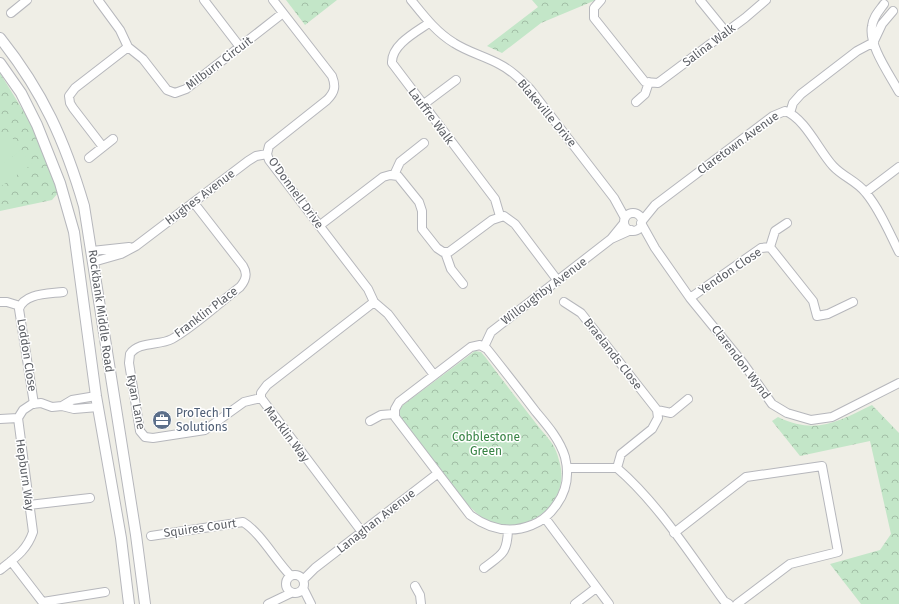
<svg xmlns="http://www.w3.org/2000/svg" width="899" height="604" viewBox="0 0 899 604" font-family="'Fira Sans',sans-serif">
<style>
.forest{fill:url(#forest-crowns)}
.pitch{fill:#c3e6c8}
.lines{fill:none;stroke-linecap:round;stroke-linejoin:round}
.minor-casing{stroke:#b6b7bc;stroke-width:10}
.tertiary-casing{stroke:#b6b7bc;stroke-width:12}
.minor{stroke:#fff;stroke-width:8}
.tertiary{stroke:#fff;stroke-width:10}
.labels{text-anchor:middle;stroke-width:3;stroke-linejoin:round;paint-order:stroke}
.street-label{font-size:12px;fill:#5d6066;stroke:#fff}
.service-label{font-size:12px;fill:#4e5e75;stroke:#fff;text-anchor:start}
.park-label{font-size:12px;fill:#378344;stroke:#fff}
</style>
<defs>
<pattern id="forest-crowns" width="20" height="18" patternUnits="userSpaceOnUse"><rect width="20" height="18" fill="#c3e6c8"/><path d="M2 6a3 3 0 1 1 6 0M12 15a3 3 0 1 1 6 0" fill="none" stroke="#a2bea6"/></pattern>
</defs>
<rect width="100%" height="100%" fill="#efeee6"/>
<path class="forest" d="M 286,0 L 337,0 L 305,25 Z
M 532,0 L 596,0 L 541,23 L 502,53 L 487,46 L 538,7 Z
M 0,73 L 32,125 L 58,193 L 52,200 L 0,211 Z
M 475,351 L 481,352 L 486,358 C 503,381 521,404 538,426 C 544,434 553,442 556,451 C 558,456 560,463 561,469 C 566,504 531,531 498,525 C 486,522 477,514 468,505 L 400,417 L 399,410 L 403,405 Z
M 872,405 L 899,433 L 899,604 L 861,604 L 830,564 L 880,550 L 891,534 L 870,441 L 800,456 L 772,421 L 778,417 C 816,435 837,422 872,405 Z"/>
<path class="pitch" d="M 10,135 L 21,149 L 0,164 L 0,142 Z
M 21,150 L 32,164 L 0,187 L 0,166 Z"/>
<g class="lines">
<g class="minor-casing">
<path id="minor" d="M 98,0 L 120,30 L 128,47 L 143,59 L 167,90 L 175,93 L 186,89 L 283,13
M 204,0 L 240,47
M 273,0 L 332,76 C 336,86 335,92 327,100 L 269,146 L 267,154 L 269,160 L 368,289 L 374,302 L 388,314 L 434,375
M 411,0 C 424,16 436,32 454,43 C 468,52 484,56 499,64 C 511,70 520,79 530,89 L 614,198 L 625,218
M 601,0 L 594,8 L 594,18 L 645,82 L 658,83 L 745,18 L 766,0
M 700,0 L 726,32
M 884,4 C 879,11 873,17 872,26 C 868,45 890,75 899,92
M 11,13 L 27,0
M 429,23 C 416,32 391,45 392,63 L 495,199 L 500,216
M 874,41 L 882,24 L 893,11
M 636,102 L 645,94 L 649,82
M 424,104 L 456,80
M 790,113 L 793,103 L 801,94 L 857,51 L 874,42
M 103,147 L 73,108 L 70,103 L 69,96 L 75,88 L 128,47
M 89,158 L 113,139
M 394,175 L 400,162 L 424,143
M 866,192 L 899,167
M 194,203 L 243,266 C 248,274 246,280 240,287 C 219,303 195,326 172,339 C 159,346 139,341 130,354 L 129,363 L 140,431 L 145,437 L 153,438 L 205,430 L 244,402 L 261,398
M624 222a9 9 0 1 1 18 0a9 9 0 1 1-18 0Z
M 642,221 L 655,205 L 773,116 L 785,111 C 805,118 819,151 833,166 C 843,177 857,181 866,193 C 880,210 889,232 899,252
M 641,223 L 655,248 L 690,298 L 743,363 L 772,404 L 787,413 L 811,420 L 832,417 L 899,383
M 319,226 L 383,177 L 390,175 L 398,176 L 419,202 L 422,211 L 422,229 L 437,248 L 443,252 L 449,252 L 492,220 L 504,216 L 515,224 L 558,281
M 611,239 L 631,230
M 770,247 L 775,231 L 787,223
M 92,251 L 129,247
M 445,252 L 451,269 L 463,284
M 93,262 L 121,254 L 136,246 L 248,161 L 256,156 L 267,154
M 690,298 L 761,248 L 770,247 L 813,301 L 817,316 L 828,314 L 853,302
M 0,302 L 7,302 L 20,306
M 564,302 L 581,313 L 657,410 L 658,418 L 652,429 L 621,454 L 617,468
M 480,345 L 487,349 L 491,354 C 506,373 521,392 536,412 C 547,425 560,440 565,457 C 569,473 567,490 557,504 C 551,513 543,521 532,525 C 510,534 489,529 470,515 L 395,417 L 395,409 L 399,402 L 471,347 Z
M 484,347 L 491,332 L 611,239 L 624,223
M 34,404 L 19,309 C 24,293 48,294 63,292
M 62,406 L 72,400 L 96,396
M 657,410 L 671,413 L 688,399
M 0,419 L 18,418
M 370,421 L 381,415 L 394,414
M 567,468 L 617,468 C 658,503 692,557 724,601 L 729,604
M 29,505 L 90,498
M 545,518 L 609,604
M 362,532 L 261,398 L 261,393 L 267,385 L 374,302
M 674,533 L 746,477 L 822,466 L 838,552 L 790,564 L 737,604
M 151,536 L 243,522 C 260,532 276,561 291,576
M 11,561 L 44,604
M 484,568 C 502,554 507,554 508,530
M 0,570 C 15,558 27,550 33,532 L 18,418 L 23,410 L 32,404 L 41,403 L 52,407 L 62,406 L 74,409 L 98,407
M286 584a9 9 0 1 1 18 0a9 9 0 1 1-18 0Z
M 303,580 L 315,568 L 437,474
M 415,586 L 420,595 L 421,604
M 303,588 L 311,604
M 43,602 L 105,592
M 268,604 L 291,593
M 575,604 L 596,588"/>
</g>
<g class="tertiary-casing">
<path id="tertiary" d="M 0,38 C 43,92 65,141 84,206 L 136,535 L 145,604
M 0,63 L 21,93 L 37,125 L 60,183 L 74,232 L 96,396 L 121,538 L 129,604"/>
</g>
<use href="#minor" class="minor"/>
<use href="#tertiary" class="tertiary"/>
</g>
<defs>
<g id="office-disc" transform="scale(1)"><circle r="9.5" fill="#5c6f8a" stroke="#fff"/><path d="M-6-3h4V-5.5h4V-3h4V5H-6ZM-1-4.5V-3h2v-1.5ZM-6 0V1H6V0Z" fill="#fff"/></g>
</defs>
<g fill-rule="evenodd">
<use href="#office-disc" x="162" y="420"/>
</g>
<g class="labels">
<g class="street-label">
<text transform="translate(709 45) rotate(-37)" y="4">Salina Walk</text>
<text transform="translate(219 63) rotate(-37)" y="4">Milburn Circuit</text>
<text transform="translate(547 113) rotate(50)" y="4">Blakeville Drive</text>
<text transform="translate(431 116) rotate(53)" y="4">Lauffre Walk</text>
<text transform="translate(738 143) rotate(-36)" y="4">Claretown Avenue</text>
<text transform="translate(296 193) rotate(54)" y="4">O'Donnell Drive</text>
<text transform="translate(200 197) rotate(-37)" y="4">Hughes Avenue</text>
<text transform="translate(730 271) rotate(-34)" y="4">Yendon Close</text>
<text transform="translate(544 291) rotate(-37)" y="4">Willoughby Avenue</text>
<text transform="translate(101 311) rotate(82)" y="4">Rockbank Middle Road</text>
<text transform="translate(206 312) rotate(-37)" y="4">Franklin Place</text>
<text transform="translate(613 354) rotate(52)" y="4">Braelands Close</text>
<text transform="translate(27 355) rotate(81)" y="4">Loddon Close</text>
<text transform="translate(741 362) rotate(53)" y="4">Clarendon Wynd</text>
<text transform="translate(136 402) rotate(79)" y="4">Ryan Lane</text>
<text transform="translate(287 434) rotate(53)" y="4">Macklin Way</text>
<text transform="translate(25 475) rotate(82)" y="4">Hepburn Way</text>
<text transform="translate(376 521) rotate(-38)" y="4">Lanaghan Avenue</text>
<text transform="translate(200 528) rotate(-8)" y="4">Squires Court</text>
</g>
<g class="service-label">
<text x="176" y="417">ProTech IT<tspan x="176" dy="14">Solutions</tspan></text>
</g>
<g class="park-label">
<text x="486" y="441">Cobblestone<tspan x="486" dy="14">Green</tspan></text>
</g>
</g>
</svg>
